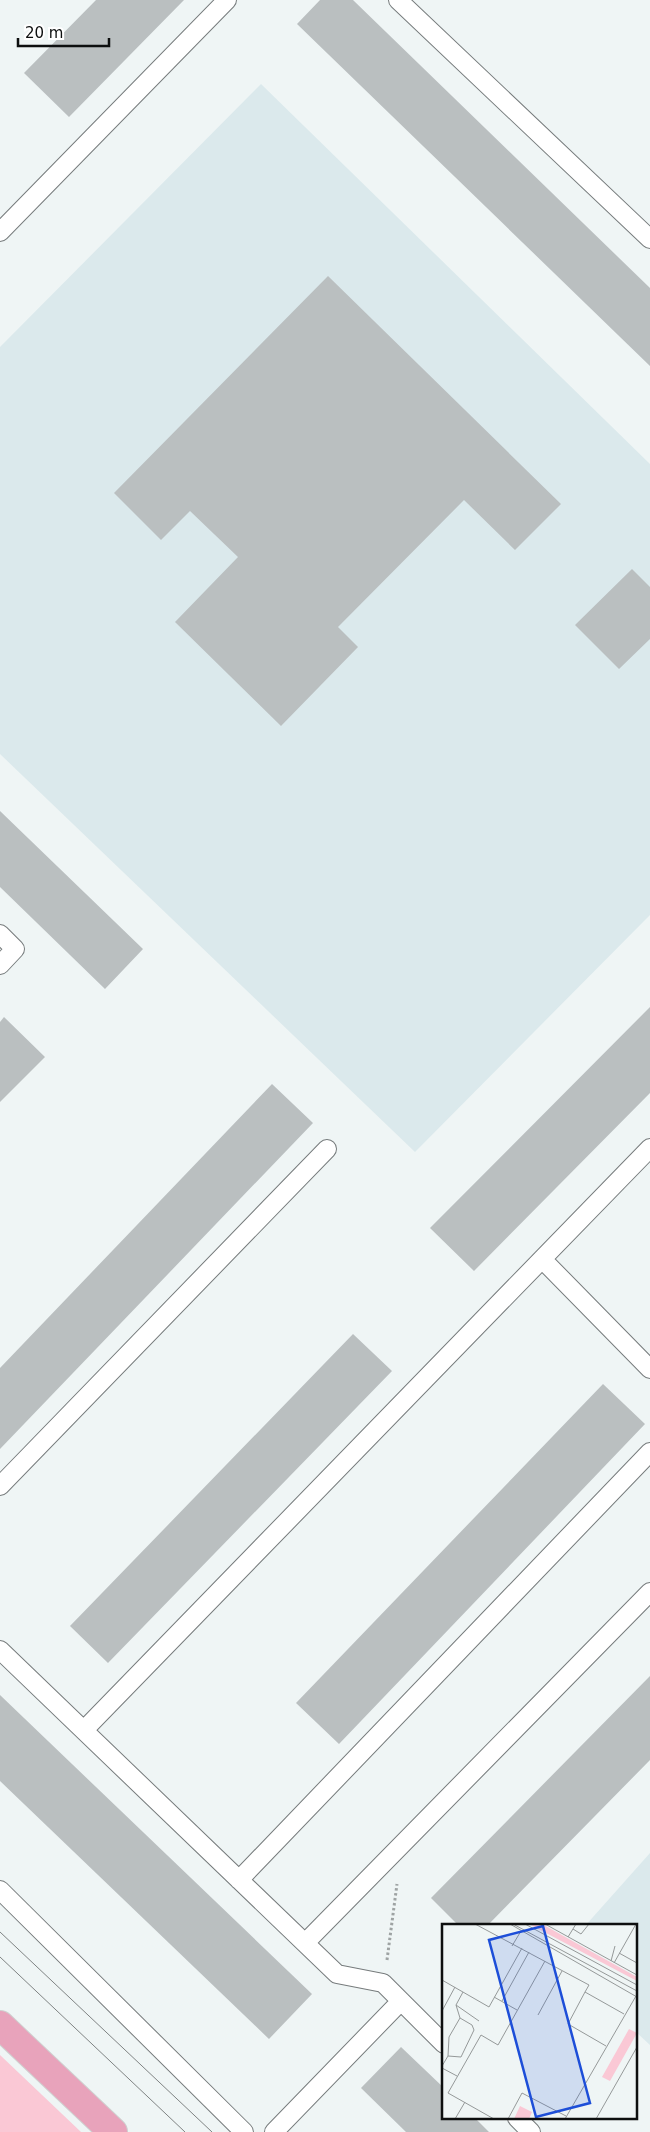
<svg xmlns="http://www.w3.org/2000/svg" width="650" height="2132" viewBox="0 0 650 2132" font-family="'DejaVu Sans',sans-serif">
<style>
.built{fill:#dbe9ec}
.green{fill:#fac8d5}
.building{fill:#babfc0}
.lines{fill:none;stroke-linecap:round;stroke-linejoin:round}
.lane-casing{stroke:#767b7c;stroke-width:20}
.primary-casing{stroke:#cfcfcf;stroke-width:30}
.path{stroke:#9ea3a3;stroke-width:3;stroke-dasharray:2.5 2.5;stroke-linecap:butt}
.lane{stroke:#fff;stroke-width:18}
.primary{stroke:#e8a3bb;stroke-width:28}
.tram{stroke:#7f8383;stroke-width:1}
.inset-road{fill:none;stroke:#959999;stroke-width:1}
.view{fill:#1d4ed8;fill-opacity:0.15;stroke:#1d4ed8;stroke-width:2.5}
.inset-edge{fill:none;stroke:#0d0f0f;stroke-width:2.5}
</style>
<rect width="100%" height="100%" fill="#eff5f5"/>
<path class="built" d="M 261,84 L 650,464 L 650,915 L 415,1152 L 0,754 L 0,347 Z
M 650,1853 L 650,2045 L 636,2032 L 636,1926 L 585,1926 Z"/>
<path class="green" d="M 0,2055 L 81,2132 L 0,2132 Z"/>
<path class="building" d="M 96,0 L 184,0 L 69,117 L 24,73 Z
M 320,0 L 353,0 L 650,288 L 650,366 L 297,24 Z
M 328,276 L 561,504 L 515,550 L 464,500 L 338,627 L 358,647 L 281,726 L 175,622 L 238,557 L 190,511 L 161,540 L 114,493 Z
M 632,569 L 650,587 L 650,639 L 619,669 L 575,625 Z
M 0,811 L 143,949 L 105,989 L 0,887 Z
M 650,1007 L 650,1093 L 474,1271 L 430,1228 Z
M 4,1017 L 45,1057 L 0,1102 L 0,1022 Z
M 272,1084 L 313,1123 L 0,1449 L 0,1368 Z
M 353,1334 L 392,1371 L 108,1663 L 70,1626 Z
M 603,1384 L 645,1424 L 339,1744 L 296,1703 Z
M 650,1676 L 650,1760 L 487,1926 L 459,1926 L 431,1898 Z
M 0,1695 L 312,1994 L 269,2039 L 0,1781 Z
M 401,2047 L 444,2088 L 444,2118 L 475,2118 L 489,2132 L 406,2132 L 361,2088 Z"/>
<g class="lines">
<g class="lane-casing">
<path id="lane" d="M 398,0 L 650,239
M 0,232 L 227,0
M 0,934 L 15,949 L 0,965
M 542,1259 L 650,1369
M 0,1486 L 327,1149
M 0,1650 L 337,1974 L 383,1983 L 444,2044
M 84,1730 L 650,1148
M 239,1880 L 650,1452
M 0,1890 L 244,2132
M 305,1943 L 650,1592
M 517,2118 L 531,2132
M 274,2132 L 401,2001"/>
</g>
<g class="primary-casing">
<path id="primary" d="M 0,2025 L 113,2132"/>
</g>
<path class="path" d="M 387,1960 L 397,1884"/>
<use href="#lane" class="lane"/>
<use href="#primary" class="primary"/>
<path class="tram" d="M 0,1932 L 212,2132
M 0,1957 L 185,2132"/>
</g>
<g transform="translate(442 1924)">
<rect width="195" height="195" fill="#eff5f5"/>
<path d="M 87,0 L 100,0 L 195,53 L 195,57 ZM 187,105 L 195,109 L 168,157 L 160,153 ZM 78,182 L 90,188 L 87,195 L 72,195 Z" fill="#fac8d5"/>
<path class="inset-road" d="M 33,0 L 147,61 L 143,68 L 182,90M 68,0 L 195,73M 71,0 L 195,67M 83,0 L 195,61M 103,0 L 195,51M 131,5 L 139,10 L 147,0M 126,13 L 134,0M 70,22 L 79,7M 177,29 L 195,39M 169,37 L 173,22M 172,39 L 194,0M 0,56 L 47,83 L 80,24M 21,68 L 14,81 L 37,97M 143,68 L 126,100 L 164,122M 52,73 L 75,86M 60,77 L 87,28M 0,87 L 13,63M 96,91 L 120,47M 6,132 L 19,133 L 32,106 L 30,101 L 18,94M 0,142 L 6,132 L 7,113 L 18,94 L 14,81M 0,144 L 15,152M 13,195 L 23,178M 52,195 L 6,169 L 39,111 L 56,121 L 103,37M 66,195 L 80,169 L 124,192M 123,195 L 194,72M 154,195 L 195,123"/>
<path class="view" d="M 101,2 L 148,179 L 94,193 L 47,16 Z"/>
<rect width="195" height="195" class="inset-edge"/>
</g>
<path d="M18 38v8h91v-8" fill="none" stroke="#0d0f0f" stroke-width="2.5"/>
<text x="25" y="38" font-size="15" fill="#0d0f0f" stroke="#ffffff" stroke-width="4" paint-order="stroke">20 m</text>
</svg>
